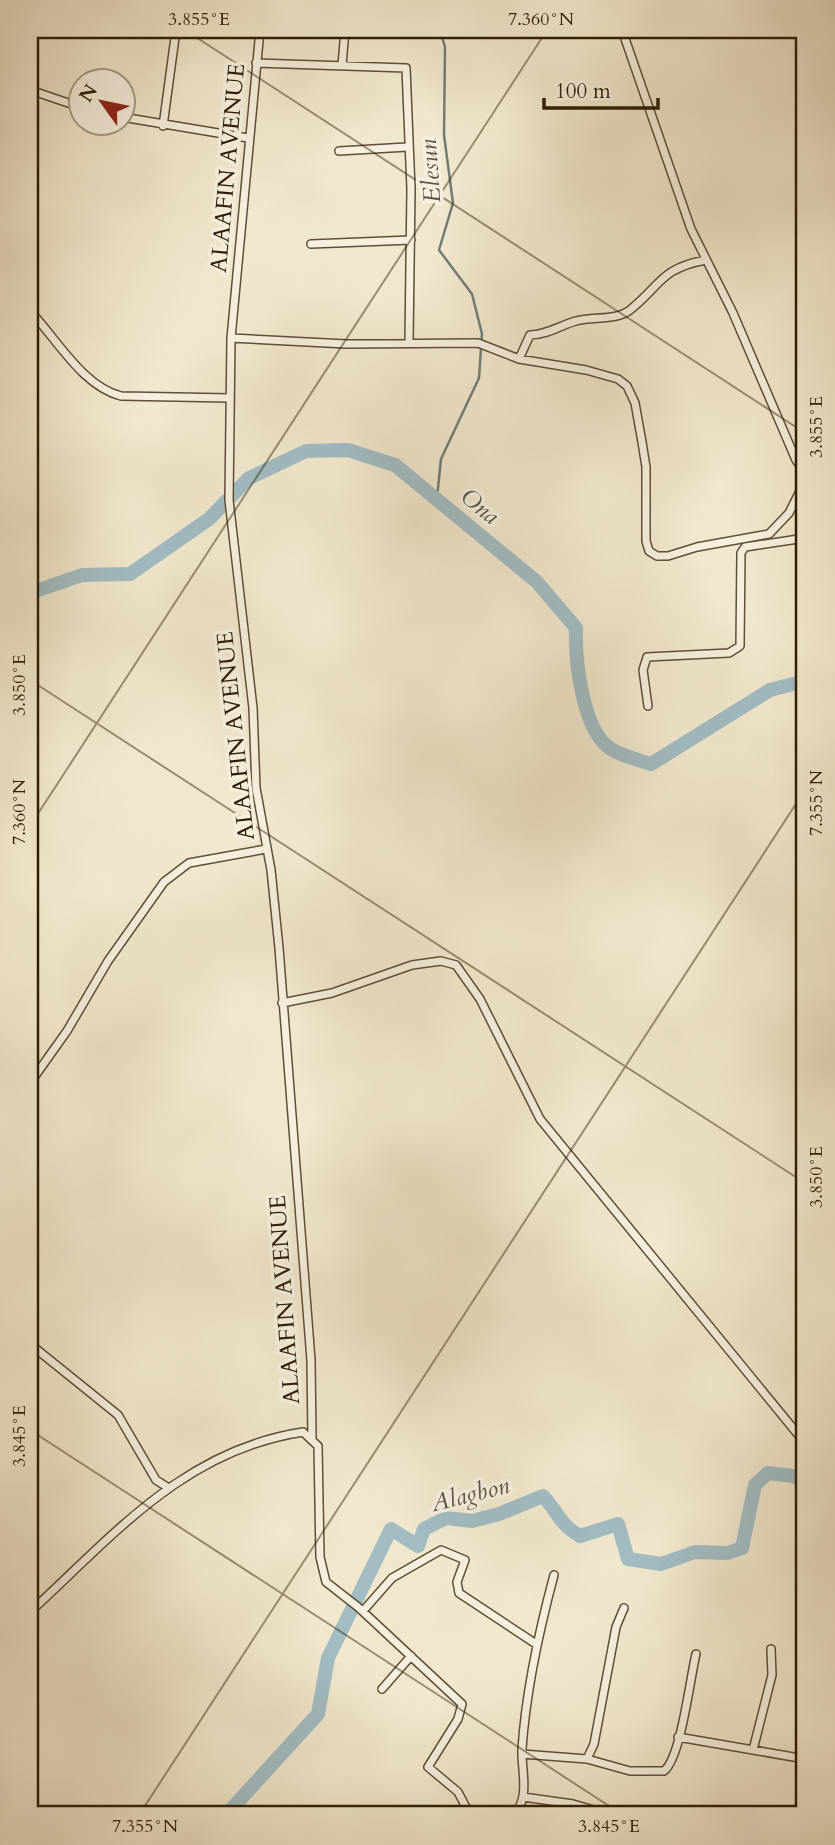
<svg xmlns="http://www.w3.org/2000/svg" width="835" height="1845" viewBox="0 0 835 1845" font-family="Cardo,serif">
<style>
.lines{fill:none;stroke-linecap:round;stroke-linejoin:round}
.stream{stroke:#737c77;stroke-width:2.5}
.river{stroke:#a1bcc3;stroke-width:14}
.street-casing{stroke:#5e4f36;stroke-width:10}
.street{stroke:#f6efde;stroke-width:7}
.ticks{fill:none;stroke:#2d1c04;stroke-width:2;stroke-opacity:0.45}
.labels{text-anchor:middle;stroke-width:7;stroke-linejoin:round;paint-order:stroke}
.street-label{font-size:23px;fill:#2d1c04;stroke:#f6efde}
.water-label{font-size:24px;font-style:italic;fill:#565447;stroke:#f6efde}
.neatline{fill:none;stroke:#2d1c04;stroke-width:2.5}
.ticks-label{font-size:18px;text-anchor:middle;fill:#2d1c04}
</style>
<rect width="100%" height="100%" fill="#f1e7cd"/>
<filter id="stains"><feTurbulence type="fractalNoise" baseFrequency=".00286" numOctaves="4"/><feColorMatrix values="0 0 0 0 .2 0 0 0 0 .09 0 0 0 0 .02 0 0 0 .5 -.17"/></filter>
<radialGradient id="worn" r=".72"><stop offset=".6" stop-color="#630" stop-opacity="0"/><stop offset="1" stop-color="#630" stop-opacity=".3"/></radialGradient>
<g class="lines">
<path class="stream" d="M 437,498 L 441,459 L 479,378 L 482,334 L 472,294 L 439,250 L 453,203 L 444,135 L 445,47 L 440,30"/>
<path class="river" d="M 30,593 L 82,575 L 130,574 L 209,519 L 249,478 L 306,451 L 348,450 L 395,465 L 537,582 L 576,628 C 575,659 582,731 611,749 C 622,756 639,760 651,764 L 770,690 L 805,681
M 226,1815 L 318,1714 L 328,1658 L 391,1529 L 418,1546 L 424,1529 L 446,1518 L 472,1521 L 499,1514 L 543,1496 C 558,1512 560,1525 580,1536 L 618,1524 L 628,1559 L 661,1564 L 695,1552 L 728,1553 L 742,1548 L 755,1485 L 768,1473 L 793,1476 L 805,1481"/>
<g class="street-casing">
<path id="street" d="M 260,30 L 231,338 L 229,500 L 253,708 L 256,788 L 271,870 L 279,948 L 311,1360 L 312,1438
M 622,30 L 691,229 L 733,313 L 796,460 L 805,472
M 256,63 L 406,68 L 411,189 L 409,342
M 342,65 L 345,30
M 30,90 L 80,107
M 122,117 L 248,138
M 163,126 L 176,30
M 339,151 L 407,147
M 311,244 L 411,240
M 30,311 C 57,339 82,386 121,396 L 230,398
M 231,338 L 346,344 L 478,343 L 519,359 L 586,370 L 618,379 L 627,386 L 635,403 L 642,442 L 646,467 L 646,541 L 649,551 L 657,556 L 668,556 L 697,547 L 769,534 L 789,513 L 805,481
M 519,359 L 530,335 C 547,335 561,325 576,321 C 593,316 616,321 630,310 C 661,285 661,268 706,260
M 648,706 L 643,670 L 647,657 L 729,653 L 740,646 L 741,553 L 745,547 L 805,538
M 282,1003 L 332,993 L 412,965 L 441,961 L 456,965 L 480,999 L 540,1119 L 805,1443
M 30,1083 L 67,1031 L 108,961 L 164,882 L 189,863 L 266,849
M 30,1344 L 118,1415 L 156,1480 L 167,1487
M 363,1611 L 392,1578 L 441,1550 L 465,1560 L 457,1582 L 459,1593 L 536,1644
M 30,1612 C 114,1535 184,1450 303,1432 L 318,1446 L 320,1557 L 326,1582 L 358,1607 L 462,1704 L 458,1719 L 428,1767 L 458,1792 L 470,1815
M 382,1689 L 411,1656
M 678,1737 L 805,1759
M 753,1750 L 772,1675 L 771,1649
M 522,1754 L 587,1759 L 630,1771 L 664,1771 C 681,1758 690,1678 696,1654
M 587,1759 L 594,1744 L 616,1627 L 624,1608
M 523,1797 L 573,1804 L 611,1815
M 513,1815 C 531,1799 521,1770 522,1749 C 526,1690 539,1631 554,1575"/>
</g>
<use href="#street" class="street"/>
</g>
<path class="ticks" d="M 185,30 L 805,433M 30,680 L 805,1183M 30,826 L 547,30M 30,1430 L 623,1815M 139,1815 L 805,790"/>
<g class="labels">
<g class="street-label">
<text transform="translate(227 168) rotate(-85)" y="8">ALAAFIN AVENUE</text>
<text transform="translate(235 736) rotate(-96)" y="8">ALAAFIN AVENUE</text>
<text transform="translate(284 1300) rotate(-94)" y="8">ALAAFIN AVENUE</text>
</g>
<g class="water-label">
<text transform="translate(430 171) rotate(-94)" y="8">Elesun</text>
<text transform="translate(480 506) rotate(39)" y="8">Ona</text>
<text transform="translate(470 1494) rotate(-14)" y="8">Alagbon</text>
</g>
</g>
<rect width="835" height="1845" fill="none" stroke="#f1e7cd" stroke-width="77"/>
<g transform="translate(102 102) rotate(303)"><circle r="33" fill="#f6efde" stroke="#a69b87" stroke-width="2"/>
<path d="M0-5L12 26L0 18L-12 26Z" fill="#8f2418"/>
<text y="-10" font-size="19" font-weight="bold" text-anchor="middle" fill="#2d1c04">N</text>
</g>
<path d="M544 98v10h114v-10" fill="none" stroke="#2d1c04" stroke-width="3.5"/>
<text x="555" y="98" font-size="21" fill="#2d1c04" stroke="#f6efde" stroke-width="5" paint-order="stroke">100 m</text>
<rect x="38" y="38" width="758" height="1768" class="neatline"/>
<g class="ticks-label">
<text x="199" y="25">3.855°E</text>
<text x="541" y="25">7.360°N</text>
<text transform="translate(816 427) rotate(-90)" y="6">3.855°E</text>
<text transform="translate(19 685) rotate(-90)" y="6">3.850°E</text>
<text transform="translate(816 803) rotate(-90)" y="6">7.355°N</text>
<text transform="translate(19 812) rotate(-90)" y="6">7.360°N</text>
<text transform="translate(816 1177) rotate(-90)" y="6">3.850°E</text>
<text transform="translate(19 1436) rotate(-90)" y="6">3.845°E</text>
<text x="145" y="1832">7.355°N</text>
<text x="609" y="1832">3.845°E</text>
</g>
<rect width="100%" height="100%" filter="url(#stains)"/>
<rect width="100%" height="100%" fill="url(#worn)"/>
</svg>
